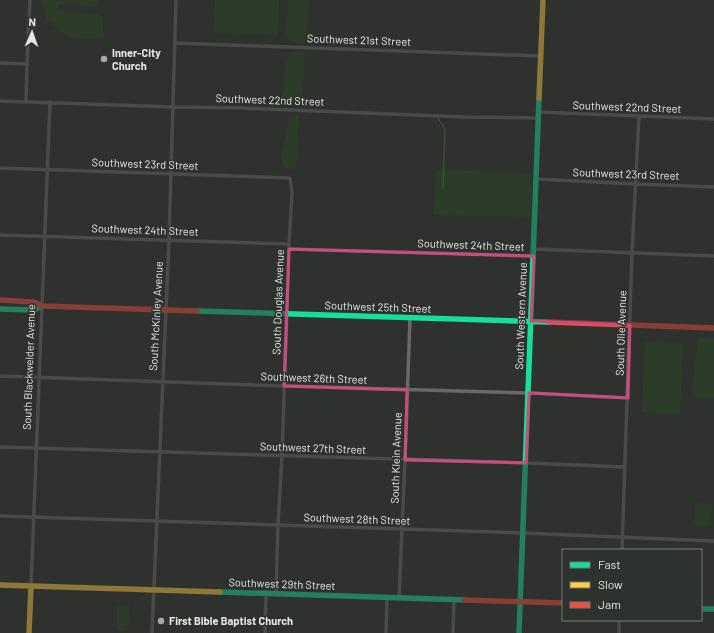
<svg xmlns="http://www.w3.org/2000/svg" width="714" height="633" viewBox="0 0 714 633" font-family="Barlow,sans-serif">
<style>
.green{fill:#2a4b22}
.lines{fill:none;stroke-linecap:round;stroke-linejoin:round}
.stream{stroke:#588b4d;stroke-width:1}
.street{stroke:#686868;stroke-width:3.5}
.fast{stroke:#16e098;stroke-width:5.5}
.slow{stroke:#ffcf43;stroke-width:5.5}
.jam{stroke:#f24e42;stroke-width:5.5}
.marked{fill:none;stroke:#ca4c7d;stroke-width:3;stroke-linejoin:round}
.poi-dot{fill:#a5a7a4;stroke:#2e322e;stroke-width:1.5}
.labels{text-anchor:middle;stroke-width:3;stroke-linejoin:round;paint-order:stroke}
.street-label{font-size:11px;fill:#e4e6e3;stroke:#2e322e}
.poi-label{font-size:11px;font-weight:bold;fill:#e4e6e3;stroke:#2e322e;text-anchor:start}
</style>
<rect width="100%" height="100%" fill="#2f312f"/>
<path class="green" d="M 41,0 L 99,0 L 97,7 L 75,4 L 65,4 L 58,5 L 57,9 L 72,12 L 97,14 L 103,18 L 103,39 L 71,37 L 63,33 L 46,19 L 45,9 Z
M 215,0 L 279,0 L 278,35 L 214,33 Z
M 288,0 L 309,0 L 307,33 L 305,43 L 290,42 L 287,35 Z
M 289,52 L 304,52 C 304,66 305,92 298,105 L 280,104 L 280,98 C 287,90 283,84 284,74 C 285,67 287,59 289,52 Z
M 291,116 L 299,116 L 297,156 L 295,169 L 285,168 C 277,158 285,142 287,130 C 288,126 288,122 288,117 Z
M 436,170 L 443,170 L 443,189 L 444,170 L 532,173 L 531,217 L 434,215 Z
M 699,338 L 714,339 L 714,398 L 697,398 L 692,393 L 694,371 Z
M 645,342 L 683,343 L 680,414 L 642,412 Z
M 695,503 L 712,504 L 711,525 L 695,525 Z
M 117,606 L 129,606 L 129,623 L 127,623 L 127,630 L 117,630 Z"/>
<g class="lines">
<path class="stream" d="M 438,118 L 445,129 L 443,189"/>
<path class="street" d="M 175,43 L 541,56
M 0,63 L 27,64
M 0,101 L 173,107 L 244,108 L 465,117 L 539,118
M 26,101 L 27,64 L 30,0
M 539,112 L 714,119
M 0,168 L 290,178 L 292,193 L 289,244 L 282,456 L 278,525 L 276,594
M 536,179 L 636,184 L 714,187
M 0,235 L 289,244
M 289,249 L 534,256
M 534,249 L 714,256
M 0,376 L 284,386 L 529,393 L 628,398
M 0,447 L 526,463 L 625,467
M 0,516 L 523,533 L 714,541
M 622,550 L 632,253 L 639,116
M 31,586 L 50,102
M 399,598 L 405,460 L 410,318
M 152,633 L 169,240 L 176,0
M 265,633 L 266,593
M 386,633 L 387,597
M 453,633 L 454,599
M 619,633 L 619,620"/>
<path class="fast" d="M 0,309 L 34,310 L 42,306
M 197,311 L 549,322
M 220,592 L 465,600
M 701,609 L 714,609
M 519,633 L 539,98"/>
<path class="slow" d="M 539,98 L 543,0
M 0,585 L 220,592
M 29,633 L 31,586"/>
<path class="jam" d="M 0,300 L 34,302 L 42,306 L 197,311
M 549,322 L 714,328
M 465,600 L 563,603"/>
</g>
<path d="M0 0H714V633H0ZM 289,249 L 534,256 L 531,321 L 630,325 L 628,398 L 529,393 L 526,463 L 405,460 L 407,390 L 284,386 Z" fill="#2f312f" fill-opacity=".55" fill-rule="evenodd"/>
<path class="marked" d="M 289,249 L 534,256 L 531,321 L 630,325 L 628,398 L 529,393 L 526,463 L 405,460 L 407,390 L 284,386 Z"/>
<g class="poi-dot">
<circle cx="104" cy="59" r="4"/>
<circle cx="161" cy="621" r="4"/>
</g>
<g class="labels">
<g class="street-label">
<text transform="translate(359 40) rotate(2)" y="4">Southwest 21st Street</text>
<text transform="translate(270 100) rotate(2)" y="4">Southwest 22nd Street</text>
<text transform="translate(627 107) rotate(2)" y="4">Southwest 22nd Street</text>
<text transform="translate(145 164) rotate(2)" y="4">Southwest 23rd Street</text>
<text transform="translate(626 174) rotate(2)" y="4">Southwest 23rd Street</text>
<text transform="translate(145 230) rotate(2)" y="4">Southwest 24th Street</text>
<text transform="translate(471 245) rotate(2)" y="4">Southwest 24th Street</text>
<text transform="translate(278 302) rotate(-88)" y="4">South Douglas Avenue</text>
<text transform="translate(378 307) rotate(2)" y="4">Southwest 25th Street</text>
<text transform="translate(156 316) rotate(-87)" y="4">South McKinley Avenue</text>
<text transform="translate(521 316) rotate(-88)" y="4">South Western Avenue</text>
<text transform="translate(621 333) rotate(-88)" y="4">South Olie Avenue</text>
<text transform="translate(29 367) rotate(-88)" y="4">South Blackwelder Avenue</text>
<text transform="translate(314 378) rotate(2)" y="4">Southwest 26th Street</text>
<text transform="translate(313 448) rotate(2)" y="4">Southwest 27th Street</text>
<text transform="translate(396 458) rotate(-88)" y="4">South Klein Avenue</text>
<text transform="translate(357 519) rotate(2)" y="4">Southwest 28th Street</text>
<text transform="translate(282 584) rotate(2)" y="4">Southwest 29th Street</text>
</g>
<g class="poi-label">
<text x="112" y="57">Inner-City<tspan x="112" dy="13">Church</tspan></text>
<text x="169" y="625">First Bible Baptist Church</text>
</g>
</g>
<rect x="562" y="549" width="140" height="72" fill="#2e322e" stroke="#777a76"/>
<rect x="570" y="562" width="20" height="6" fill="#16e098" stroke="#777a76"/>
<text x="598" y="569" font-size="12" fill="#e4e6e3">Fast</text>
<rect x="570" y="582" width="20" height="6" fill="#ffcf43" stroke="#777a76"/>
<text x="598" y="589" font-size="12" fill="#e4e6e3">Slow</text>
<rect x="570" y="602" width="20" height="6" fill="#f24e42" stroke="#777a76"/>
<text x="598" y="609" font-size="12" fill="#e4e6e3">Jam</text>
<g transform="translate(32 32) rotate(2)" stroke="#2e322e" stroke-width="3" paint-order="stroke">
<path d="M0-3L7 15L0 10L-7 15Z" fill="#e4e6e3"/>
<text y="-6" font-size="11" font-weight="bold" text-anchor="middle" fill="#e4e6e3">N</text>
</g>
</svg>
